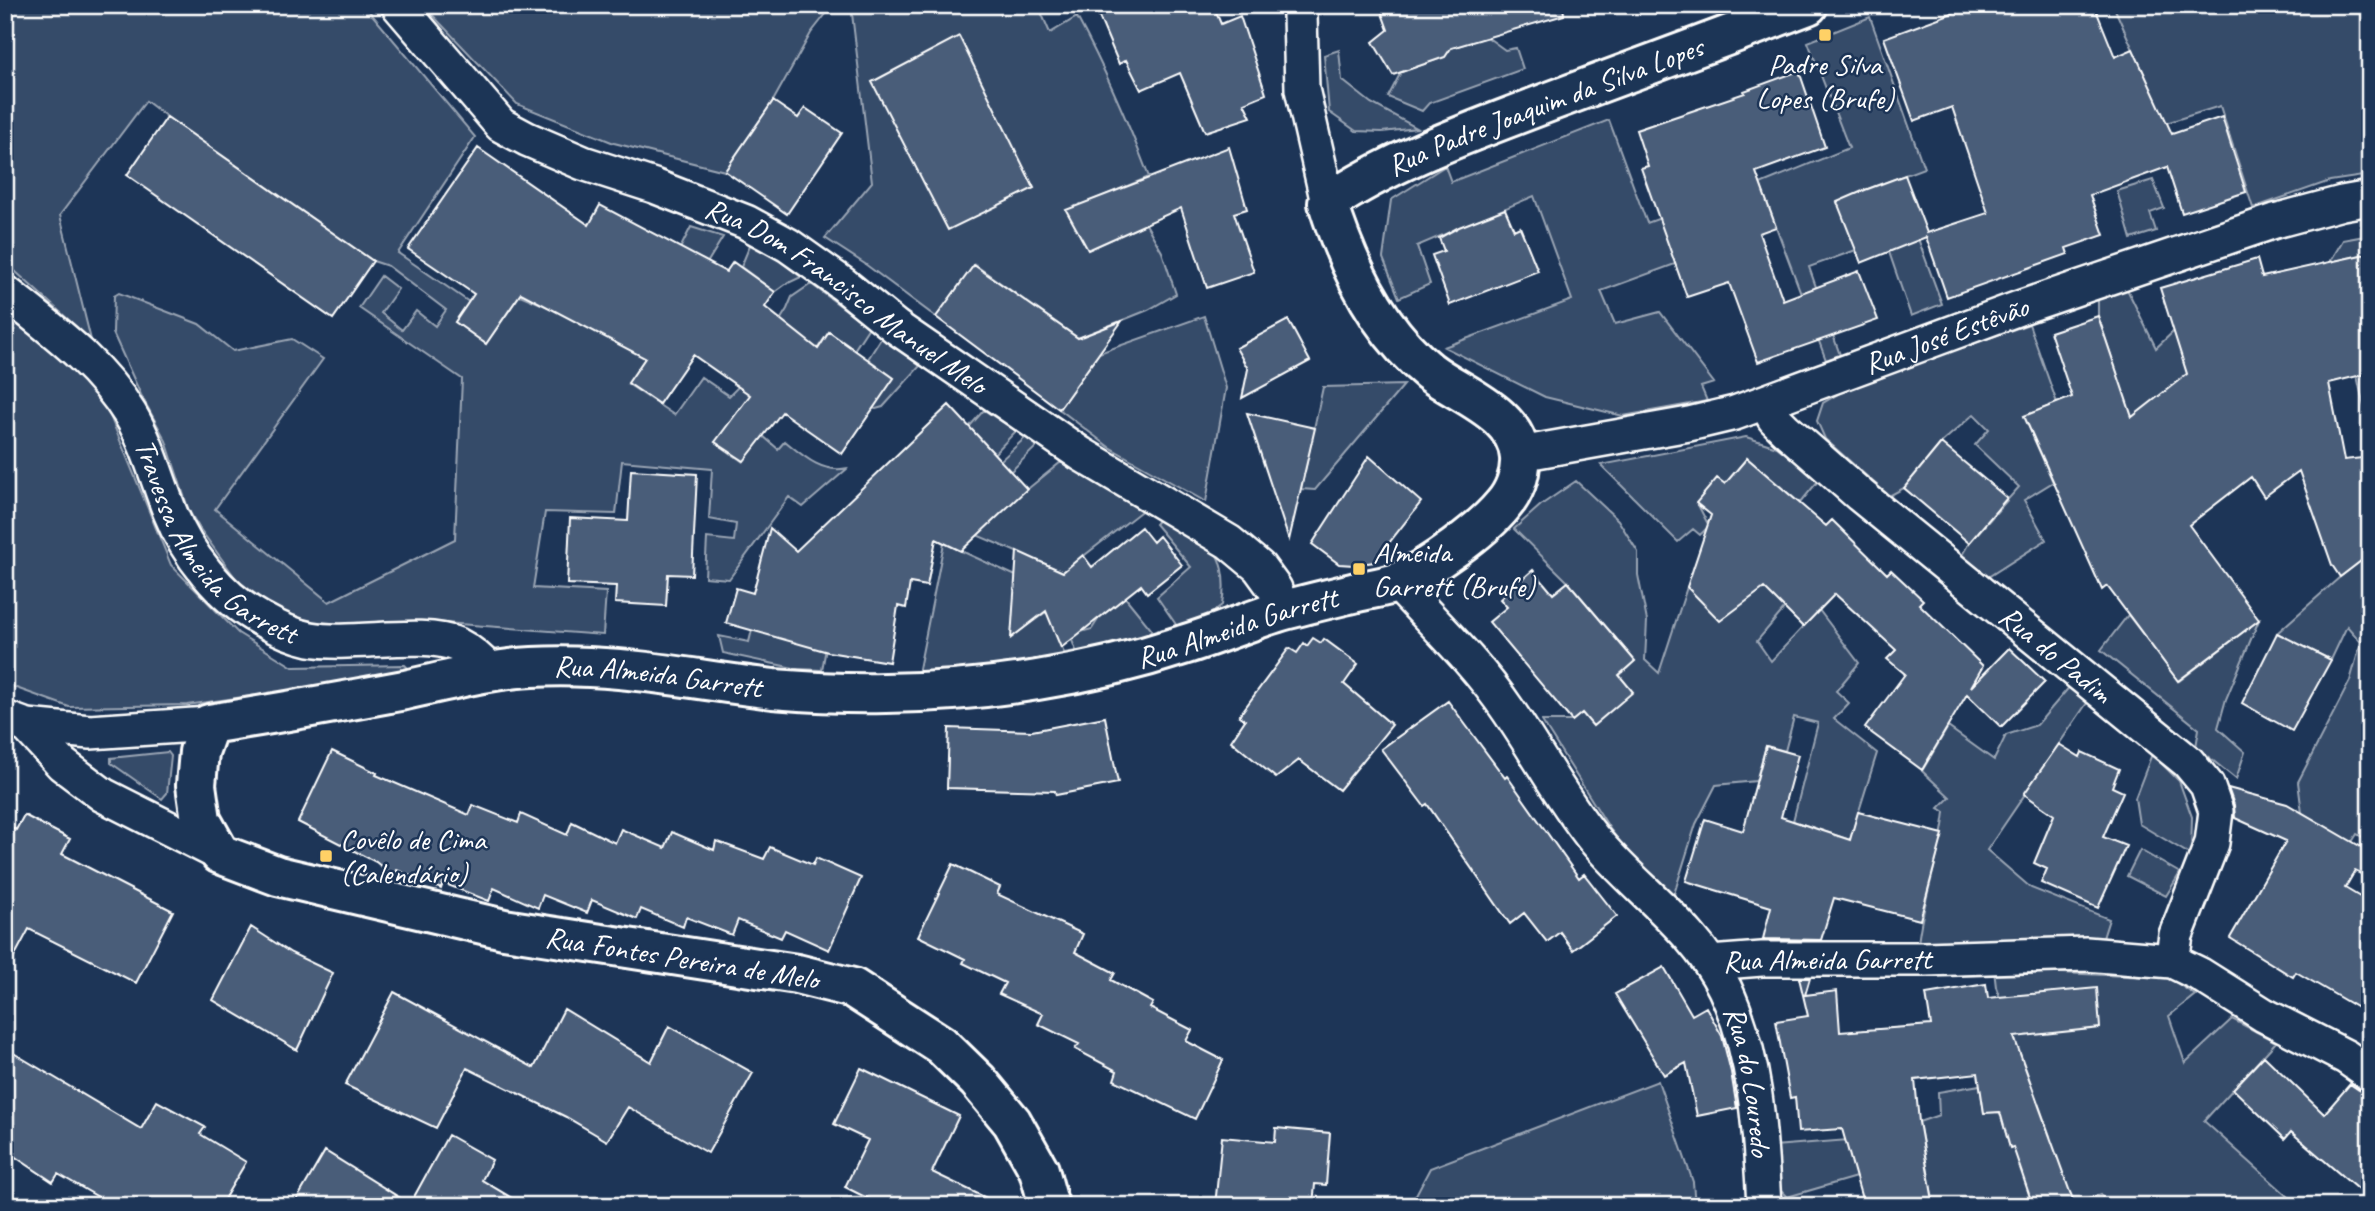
<svg xmlns="http://www.w3.org/2000/svg" width="2375" height="1211" viewBox="0 0 2375 1211" font-family="Caveat,sans-serif">
<style>
.green{fill:#364b69;stroke:#9aa5b4;stroke-width:2}
.building{fill:#4a5d79;stroke:#fff;stroke-width:2}
.lines{fill:none;stroke-linecap:round;stroke-linejoin:round}
.street-casing{stroke:#fff;stroke-width:38}
.secondary-casing{stroke:#fff;stroke-width:44}
.street{stroke:#1d3557;stroke-width:33}
.secondary{stroke:#1d3557;stroke-width:38}
.poi-dot{fill:#ffd166;stroke:#1d3557;stroke-width:2.5}
.labels{text-anchor:middle;stroke-width:5;stroke-linejoin:round;paint-order:stroke}
.poi-label{font-size:30px;fill:#fff;stroke:#1d3557;text-anchor:start}
.street-label{font-size:30px;fill:#fff;stroke:#1d3557}
</style>
<rect width="100%" height="100%" fill="#1d3557"/>
<filter id="ink" filterUnits="userSpaceOnUse"><feTurbulence type="fractalNoise" baseFrequency=".0143" numOctaves="2"/><feDisplacementMap in="SourceGraphic" scale="14" xChannelSelector="R" yChannelSelector="G"/><feConvolveMatrix kernelMatrix="1 2 1 2 8 2 1 2 1" color-interpolation-filters="sRGB"/></filter>
<g filter="url(#ink)">
<path class="green" d="M 5,5 L 364,5 L 475,137 L 398,253 L 469,302 L 455,322 L 486,343 L 520,295 L 548,307 L 654,300 L 691,227 L 723,237 L 682,304 L 628,384 L 674,415 L 701,377 L 729,396 L 740,385 L 787,309 L 792,297 L 811,284 L 869,327 L 854,350 L 828,333 L 788,391 L 715,442 L 743,462 L 763,436 L 778,449 L 785,441 C 803,456 822,474 848,468 L 803,507 L 789,497 L 729,579 L 705,577 L 707,538 L 734,541 L 736,524 L 709,519 L 712,469 L 622,461 L 616,514 L 545,512 L 533,588 L 606,592 L 603,635 L 419,621 L 309,626 L 270,605 L 237,580 L 200,529 L 189,511 L 166,441 L 141,395 L 113,333 L 114,296 L 119,293 L 199,324 L 233,351 L 292,339 L 323,359 L 215,509 L 329,602 L 455,539 L 462,379 L 359,308 L 381,276 L 398,289 L 381,313 L 402,330 L 416,311 L 435,326 L 446,310 L 388,266 L 373,261 L 167,117 L 146,101 L 60,215 L 91,340 L 5,262 Z
M 423,5 L 833,5 L 811,33 L 773,101 L 725,171 L 614,143 L 517,104 Z
M 851,5 L 1038,5 L 1050,33 L 1077,17 C 1105,69 1128,122 1149,177 L 1067,211 L 1088,250 L 1146,224 L 1162,252 L 1176,294 L 1148,310 L 1078,338 L 975,265 L 936,317 L 865,264 L 825,238 L 872,182 Z
M 2113,5 L 2370,5 L 2370,175 L 2330,181 L 2253,208 L 2220,106 L 2166,123 Z
M 1870,17 L 1924,168 L 1865,190 L 1856,250 L 1809,267 L 1840,355 L 1826,360 L 1760,184 L 1849,148 L 1808,42 Z
M 1487,37 L 1505,50 L 1516,48 L 1523,69 L 1429,103 L 1422,111 L 1388,97 L 1401,72 L 1445,57 L 1451,48 Z
M 1339,50 L 1342,80 L 1371,103 L 1417,128 L 1382,132 L 1356,131 L 1329,112 L 1324,55 Z
M 1609,120 L 1647,223 L 1702,203 L 1686,260 L 1601,291 L 1615,324 L 1660,312 L 1714,383 L 1701,387 L 1707,401 L 1623,416 L 1545,397 L 1444,347 L 1572,300 L 1534,196 L 1417,246 L 1430,284 L 1399,298 L 1383,258 L 1391,200 L 1445,166 L 1451,182 Z
M 2153,180 L 2164,208 L 2150,213 L 2156,231 L 2131,239 L 2117,191 Z
M 1913,225 L 1942,304 L 1911,316 L 1889,252 Z
M 2370,235 L 2370,253 L 2330,262 L 2343,240 Z
M 752,240 L 801,277 L 786,284 L 775,292 L 741,267 Z
M 2127,289 L 2156,348 L 2174,331 L 2193,369 L 2167,389 L 2181,410 L 2108,452 L 2117,373 L 2098,316 L 2098,299 Z
M 5,313 L 61,356 L 106,406 L 171,565 L 238,633 L 293,667 L 405,665 L 413,673 L 187,705 L 69,707 L 5,684 Z
M 1204,316 L 1226,388 L 1206,502 L 1109,447 L 1059,409 L 1099,353 Z
M 2029,324 L 2057,403 L 2024,416 L 2053,482 L 2024,500 L 2046,540 L 1988,577 L 1962,555 L 1969,543 L 2019,487 L 1975,445 L 1989,429 L 1974,414 L 1941,443 L 1904,488 L 1889,496 L 1825,439 L 1817,421 L 1823,403 L 1850,387 Z
M 882,337 L 920,366 L 883,407 L 876,409 L 871,408 L 894,378 L 868,359 Z
M 2370,373 L 2370,423 L 2368,424 L 2357,376 Z
M 1404,385 L 1315,490 L 1301,489 L 1323,387 Z
M 984,410 L 1016,431 L 994,454 L 969,427 Z
M 1026,437 L 1038,445 L 1007,475 L 1024,492 L 1061,462 L 1144,509 L 1063,572 L 972,533 L 949,508 Z
M 1746,437 L 1777,447 L 1819,480 L 1800,503 L 1747,458 L 1725,484 L 1697,503 L 1709,526 L 1700,535 L 1693,529 L 1678,542 L 1601,465 Z
M 1576,481 L 1618,520 L 1638,552 L 1638,575 L 1647,621 L 1645,660 L 1659,673 L 1687,587 L 1720,620 L 1755,575 L 1785,608 L 1757,641 L 1771,661 L 1819,610 L 1859,663 L 1836,691 L 1849,703 L 1834,719 L 1877,753 L 1850,840 L 1793,821 L 1818,723 L 1794,717 L 1785,751 L 1766,746 L 1756,781 L 1716,785 L 1696,824 L 1674,894 L 1641,869 L 1610,829 L 1542,721 L 1572,721 L 1635,661 L 1568,582 L 1514,529 L 1541,505 Z
M 1160,518 L 1216,553 C 1225,570 1225,587 1222,605 C 1207,617 1196,623 1177,626 L 1157,597 L 1191,567 L 1155,524 Z
M 944,543 L 1042,588 L 1017,633 L 1046,612 L 1059,627 L 1055,633 L 1064,653 L 1076,651 L 1070,635 L 1092,629 L 1099,618 L 1125,597 L 1151,629 L 1150,635 L 1077,656 L 974,671 L 918,674 Z
M 2370,554 L 2370,841 L 2357,834 L 2352,842 L 2302,813 L 2298,782 L 2350,681 L 2361,642 L 2347,626 L 2331,660 L 2277,633 L 2340,577 Z
M 2128,615 L 2179,681 L 2259,620 L 2226,699 L 2218,728 L 2245,752 L 2236,779 L 2196,747 L 2199,729 L 2101,650 Z
M 831,621 L 822,670 L 798,669 L 723,653 L 719,636 L 749,642 L 752,630 Z
M 2071,685 L 2089,700 L 1987,850 L 2031,888 L 2109,919 L 2103,938 L 1918,944 C 1923,899 1940,857 1945,812 L 1939,808 L 1950,797 L 1922,771 L 1948,727 L 1994,760 L 2006,735 L 2037,725 Z
M 168,752 L 171,756 L 167,793 L 162,799 L 111,763 L 111,758 Z
M 2152,754 L 2179,781 L 2192,817 L 2191,855 L 2139,824 L 2135,798 Z
M 2140,850 L 2180,873 L 2166,896 L 2127,876 Z
M 1994,970 L 2169,978 L 2195,995 L 2169,1016 L 2185,1063 L 2232,1019 L 2276,1042 L 2204,1121 L 2299,1206 L 2106,1206 L 2101,1194 L 2075,1204 L 2071,1194 L 2028,1206 L 1934,1206 L 1919,1122 L 1939,1115 L 1938,1092 L 1980,1085 L 1984,1113 L 2000,1112 L 2010,1148 L 2050,1136 L 1996,987 Z
M 1658,1081 L 1693,1182 L 1695,1206 L 1410,1206 L 1430,1168 Z
M 1848,1140 L 1856,1177 L 1787,1197 L 1775,1185 L 1774,1146 Z"/>
<path class="building" d="M 1094,5 L 1213,5 L 1221,24 L 1240,16 L 1266,94 L 1244,103 L 1251,117 L 1205,132 L 1180,73 L 1141,90 L 1126,60 L 1119,64 Z
M 1379,5 L 1563,5 L 1564,15 L 1451,48 L 1445,57 L 1393,75 L 1373,42 L 1388,30 Z
M 1974,5 L 2094,5 L 2115,57 L 2133,49 L 2172,134 L 2222,117 L 2246,192 L 2182,213 L 2167,167 L 2090,195 L 2104,235 L 2066,248 L 2068,254 L 1947,297 L 1926,237 L 1861,263 L 1837,202 L 1865,190 L 1905,175 L 1927,233 L 1988,213 L 1952,107 L 1914,121 L 1884,38 Z
M 959,36 L 1034,188 L 948,230 L 872,82 Z
M 1799,71 L 1825,147 L 1756,172 L 1776,227 L 1759,233 L 1783,300 L 1859,271 L 1878,320 L 1758,362 L 1729,283 L 1687,297 L 1641,168 L 1648,166 L 1636,130 L 1745,93 L 1744,91 Z
M 773,101 L 798,118 L 805,108 L 842,133 L 787,214 L 725,171 Z
M 167,117 L 373,261 L 333,319 L 127,175 Z
M 1229,147 L 1247,209 L 1234,213 L 1254,272 L 1207,288 L 1181,208 L 1088,250 L 1066,210 Z
M 478,148 L 589,225 L 600,205 L 726,272 L 733,262 L 775,292 L 765,307 L 818,349 L 829,332 L 894,378 L 842,454 L 782,412 L 744,461 L 715,442 L 750,395 L 693,355 L 659,404 L 628,383 L 645,358 L 521,293 L 486,344 L 455,322 L 474,294 L 408,249 Z
M 1505,209 L 1514,230 L 1520,227 L 1538,271 L 1450,305 L 1432,255 L 1444,251 L 1439,238 L 1459,227 Z
M 2370,253 L 2370,373 L 2329,383 L 2344,460 L 2362,458 L 2370,501 L 2370,554 L 2340,577 L 2332,565 L 2299,471 L 2264,497 L 2251,477 L 2189,525 L 2259,620 L 2178,681 L 2107,586 L 2102,590 L 2024,416 L 2072,397 L 2050,332 L 2098,316 L 2132,417 L 2187,374 L 2160,288 L 2257,259 L 2262,277 Z
M 974,265 L 1078,338 L 1122,321 L 1059,409 L 936,317 Z
M 1288,320 L 1310,361 L 1242,398 L 1248,369 L 1236,348 Z
M 949,405 L 1027,489 L 961,551 L 936,539 L 927,586 L 910,583 L 906,608 L 898,606 L 889,662 L 828,652 L 726,623 L 736,588 L 753,593 L 770,528 L 796,551 Z
M 1247,413 L 1315,428 L 1289,540 Z
M 1941,443 L 2007,498 L 1969,543 L 1904,488 Z
M 1369,456 L 1421,502 L 1374,562 L 1354,565 L 1339,564 L 1312,544 Z
M 1747,458 L 1826,526 L 1832,520 L 1887,574 L 1891,570 L 1923,600 L 1919,604 L 1983,666 L 1971,687 L 2009,648 L 2045,682 L 2001,727 L 1967,694 L 1922,770 L 1865,728 L 1905,674 L 1887,659 L 1896,650 L 1835,594 L 1803,627 L 1764,588 L 1720,621 L 1687,587 L 1711,515 L 1696,503 L 1717,478 L 1725,484 Z
M 631,470 L 697,474 L 692,575 L 668,574 L 666,606 L 615,603 L 616,586 L 567,584 L 570,518 L 628,521 Z
M 1141,527 L 1153,542 L 1159,536 L 1182,565 L 1147,593 L 1141,585 L 1061,648 L 1046,611 L 1011,638 L 1017,551 L 1063,572 L 1083,555 L 1092,567 Z
M 1533,570 L 1553,594 L 1568,582 L 1635,661 L 1619,675 L 1633,692 L 1593,726 L 1582,713 L 1572,721 L 1489,622 L 1507,607 L 1500,599 Z
M 2277,633 L 2331,660 L 2292,731 L 2242,703 Z
M 1313,638 L 1321,643 L 1324,639 L 1358,664 L 1344,684 L 1392,725 L 1339,790 L 1299,760 L 1276,778 L 1231,741 L 1245,720 L 1239,716 L 1289,648 L 1297,653 L 1304,643 L 1307,646 Z
M 1448,701 L 1505,778 L 1507,776 L 1579,878 L 1584,874 L 1617,916 L 1573,950 L 1560,932 L 1547,942 L 1524,913 L 1510,924 L 1427,804 L 1424,806 L 1381,749 Z
M 1105,717 L 1118,783 L 1056,795 L 1055,791 L 947,788 L 949,728 L 1032,731 Z
M 2059,744 L 2080,757 L 2082,752 L 2119,769 L 2112,787 L 2123,792 L 2103,837 L 2126,846 L 2098,908 L 2041,883 L 2047,869 L 2034,863 L 2054,815 L 2024,794 Z
M 1766,746 L 1798,755 L 1781,817 L 1850,840 L 1858,812 L 1943,834 L 1920,920 L 1834,898 L 1821,940 L 1763,939 L 1771,907 L 1686,881 L 1705,819 L 1743,831 Z
M 332,751 L 377,773 L 376,775 L 469,815 L 473,805 L 518,823 L 521,814 L 567,835 L 572,822 L 615,843 L 621,829 L 665,848 L 672,832 L 714,850 L 716,841 L 764,859 L 770,847 L 813,865 L 816,858 L 861,878 L 829,950 L 785,930 L 781,938 L 738,920 L 732,935 L 686,917 L 683,927 L 641,909 L 637,919 L 592,900 L 587,913 L 543,895 L 538,908 L 494,888 L 489,901 L 443,883 L 441,889 L 397,870 L 394,877 L 376,862 L 298,822 Z
M 2228,788 L 2287,804 L 2370,852 L 2370,873 L 2367,877 L 2355,871 L 2345,888 L 2370,903 L 2370,1015 L 2296,972 L 2293,977 L 2230,938 L 2286,841 L 2235,818 L 2234,805 Z
M 24,815 L 70,839 L 62,854 L 173,911 L 136,983 L 29,929 L 5,974 L 5,824 L 16,830 Z
M 953,864 L 1000,887 L 997,894 L 1083,934 L 1075,952 L 1115,973 L 1111,980 L 1153,1003 L 1150,1008 L 1192,1030 L 1186,1041 L 1223,1060 L 1195,1119 L 1114,1080 L 1117,1071 L 1075,1049 L 1079,1044 L 1038,1024 L 1043,1014 L 999,994 L 1005,983 L 963,963 L 965,959 L 918,936 Z
M 251,927 L 291,953 L 333,973 L 297,1050 L 213,1000 Z
M 1664,967 L 1692,1015 L 1706,1007 L 1722,1036 L 1731,1072 L 1737,1108 L 1697,1116 L 1686,1063 L 1664,1075 L 1615,994 Z
M 1799,978 L 1810,978 L 1805,995 L 1837,991 L 1840,1032 L 1931,1025 L 1926,994 L 1986,984 L 1988,998 L 2097,988 L 2100,1028 L 2014,1037 L 2075,1206 L 2033,1206 L 2013,1147 L 2010,1148 L 2000,1112 L 1984,1113 L 1978,1073 L 1915,1080 L 1919,1122 L 1934,1206 L 1864,1206 L 1842,1129 L 1798,1132 L 1795,1097 L 1790,1098 L 1776,1021 L 1808,1016 Z
M 394,992 L 534,1068 L 564,1009 L 651,1062 L 669,1026 L 753,1073 L 708,1153 L 628,1107 L 607,1141 L 566,1117 L 467,1068 L 436,1128 L 345,1085 Z
M 5,1048 L 141,1129 L 157,1101 L 205,1127 L 200,1134 L 246,1162 L 220,1206 L 114,1206 L 58,1174 L 53,1182 L 5,1150 Z
M 2264,1056 L 2324,1114 L 2350,1084 L 2359,1090 L 2370,1093 L 2370,1200 L 2291,1132 L 2285,1139 L 2233,1089 Z
M 861,1068 L 959,1116 L 932,1172 L 1003,1206 L 883,1206 L 845,1187 L 868,1140 L 834,1124 Z
M 1276,1128 L 1330,1133 L 1326,1185 L 1315,1184 L 1313,1206 L 1215,1206 L 1222,1137 L 1275,1142 Z
M 448,1135 L 492,1160 L 482,1180 L 525,1206 L 293,1206 L 325,1151 L 410,1204 Z"/>
<g class="lines">
<g class="street-casing">
<g id="street">
<path id="s1" d="M 398,5 L 501,125 L 527,139 L 583,163 L 654,186 L 746,222 L 788,245 L 843,284 L 896,327 L 1081,454 L 1229,542 L 1259,567 L 1275,589 L 1283,611"/>
<path d="M 1302,5 L 1300,15 L 1302,89 L 1328,203"/>
<path id="s2" d="M 5,292 C 51,329 99,363 130,414 C 148,444 157,479 170,512 C 186,553 221,598 261,619 C 275,627 295,636 310,639 C 353,647 421,629 458,645 C 470,651 482,662 491,672"/>
<path id="s3" d="M 1766,403 L 1774,418 L 1785,429 L 1860,495 L 2188,762 L 2207,785 L 2216,811 L 2212,843 L 2176,935 L 2172,961"/>
<path id="s4" d="M 1520,454 L 1689,424 L 1735,413 L 2019,308 L 2275,221 L 2342,203 L 2370,198"/>
<path id="s5" d="M 1397,583 C 1435,624 1477,664 1508,710 C 1537,752 1561,798 1593,838 C 1635,889 1696,928 1725,989 C 1757,1057 1760,1132 1764,1206"/>
<path d="M 5,718 L 27,726 L 62,764 L 103,795 L 220,854"/>
<path d="M 27,726 L 90,732 L 209,724"/>
<path id="s6" d="M 1710,963 L 1762,959 L 1925,959 L 2086,954 L 2172,961 L 2199,974 L 2264,1015 L 2346,1057 L 2370,1074"/>
</g>
</g>
<g class="secondary-casing">
<g id="secondary">
<path id="s7" d="M 1049,1206 L 1039,1170 L 1012,1122 L 978,1081 L 941,1045 L 853,988 L 797,974 L 504,929 L 278,876 L 220,854 L 201,820 L 196,785 L 199,752 L 209,724 C 274,714 340,702 405,690 C 447,681 489,669 532,667 C 614,662 693,680 773,689 C 811,692 848,694 885,693 C 984,692 1089,676 1183,645 C 1216,635 1248,621 1281,611 C 1306,604 1332,598 1357,592 C 1370,589 1386,587 1399,582 C 1429,568 1482,531 1503,505 C 1514,493 1521,474 1520,458 C 1517,412 1460,395 1429,371 C 1378,330 1347,264 1328,203 C 1395,158 1474,131 1549,102 C 1636,70 1722,38 1808,5"/>
</g>
</g>
<use href="#street" class="street"/>
<use href="#secondary" class="secondary"/>
</g>
</g>
<g class="poi-dot">
<rect x="1818" y="28" width="14" height="14" rx="3.5"/>
<rect x="1352" y="562" width="14" height="14" rx="3.5"/>
<rect x="319" y="849" width="14" height="14" rx="3.5"/>
</g>
<g class="labels">
<g class="poi-label">
<text x="1825" y="74" text-anchor="middle">Padre Silva<tspan x="1825" dy="34">Lopes (Brufe)</tspan></text>
<text x="1373" y="562">Almeida<tspan x="1373" dy="34">Garrett (Brufe)</tspan></text>
<text x="340" y="849">Covêlo de Cima<tspan x="340" dy="34">(Calendário)</tspan></text>
</g>
<g class="street-label">
<text dy="10" stroke="none"><textPath href="#s7" startOffset="3048">Rua Padre Joaquim da Silva Lopes</textPath></text>
<text dy="10" stroke="none"><textPath href="#s1" startOffset="546">Rua Dom Francisco Manuel Melo</textPath></text>
<text dy="10" stroke="none"><textPath href="#s4" startOffset="444">Rua José Estêvão</textPath></text>
<text dy="10" stroke="none"><textPath href="#s2" startOffset="334">Travessa Almeida Garrett</textPath></text>
<text dy="10" stroke="none"><textPath href="#s7" startOffset="2130">Rua Almeida Garrett</textPath></text>
<text dy="10" stroke="none"><textPath href="#s3" startOffset="385">Rua do Padim</textPath></text>
<text dy="10" stroke="none"><textPath href="#s7" startOffset="1542">Rua Almeida Garrett</textPath></text>
<text transform="translate(682 958) rotate(9)" y="10">Rua Fontes Pereira de Melo</text>
<text dy="10" stroke="none"><textPath href="#s6" startOffset="117">Rua Almeida Garrett</textPath></text>
<text dy="10" stroke="none"><textPath href="#s5" startOffset="620">Rua do Louredo</textPath></text>
</g>
</g>
<rect width="2375" height="1211" fill="none" stroke="#1d3557" stroke-width="28"/>
<rect x="14" y="14" width="2347" height="1183" fill="none" stroke="#fff" stroke-width="2.5" filter="url(#ink)"/>
</svg>
